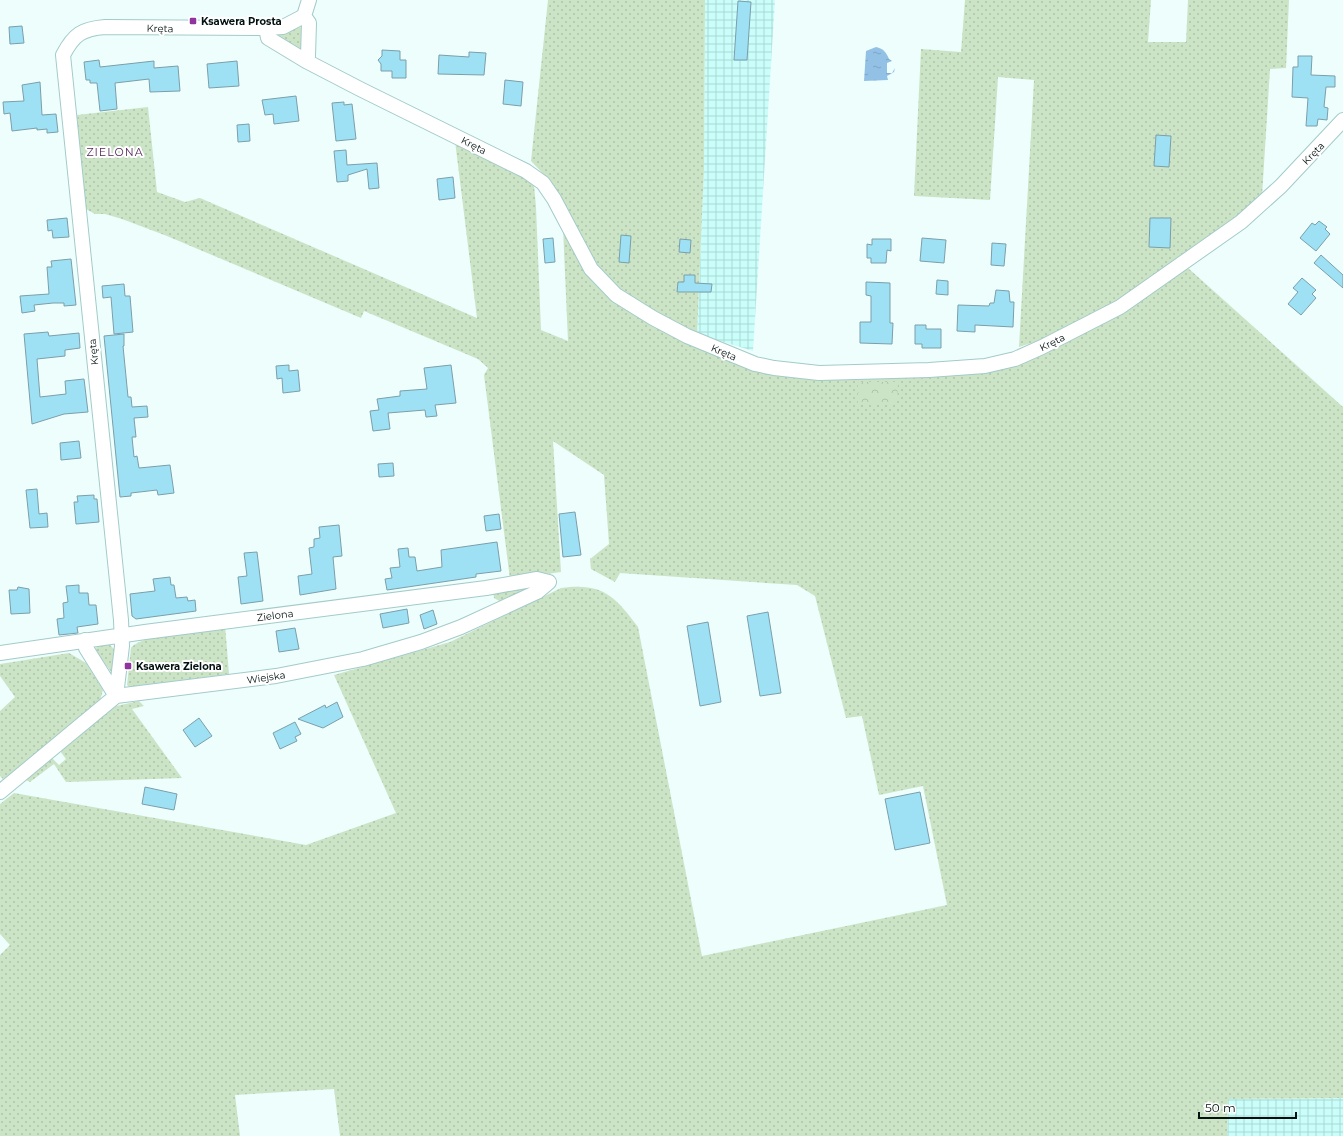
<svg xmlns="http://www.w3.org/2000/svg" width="1343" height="1136" viewBox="0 0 1343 1136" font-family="Montserrat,sans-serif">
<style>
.industrial{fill:url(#industrial-grid)}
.grass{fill:url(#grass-dots)}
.forest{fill:url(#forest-crowns)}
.water{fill:url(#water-ripples)}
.building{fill:#9ee1f4;stroke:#7b9faa}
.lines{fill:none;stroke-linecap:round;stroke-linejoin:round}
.street-casing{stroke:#a3cbc9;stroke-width:16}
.street{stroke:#fff;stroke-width:14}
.poi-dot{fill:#90349e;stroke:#fff;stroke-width:1.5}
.labels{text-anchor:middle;stroke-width:4;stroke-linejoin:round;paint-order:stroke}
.poi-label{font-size:10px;font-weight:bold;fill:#031110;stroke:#fff;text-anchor:start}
.street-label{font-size:10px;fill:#031110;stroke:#fff}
.neighbourhood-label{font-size:11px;letter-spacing:1px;fill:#522559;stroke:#fff}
</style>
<defs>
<pattern id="industrial-grid" width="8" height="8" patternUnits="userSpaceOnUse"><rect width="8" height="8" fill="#c9fefa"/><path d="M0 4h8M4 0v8" fill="none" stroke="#abd9d5"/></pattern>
<pattern id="grass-dots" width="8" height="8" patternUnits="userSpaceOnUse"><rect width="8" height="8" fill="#cce4c6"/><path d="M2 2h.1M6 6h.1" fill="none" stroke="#aec3a9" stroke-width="1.8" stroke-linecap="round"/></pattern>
<pattern id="forest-crowns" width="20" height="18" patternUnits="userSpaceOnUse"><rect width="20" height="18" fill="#cce4c6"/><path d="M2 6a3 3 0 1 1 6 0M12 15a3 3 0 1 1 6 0" fill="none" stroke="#aec3a9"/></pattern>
<pattern id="water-ripples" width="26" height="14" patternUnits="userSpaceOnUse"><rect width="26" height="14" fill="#93c1e6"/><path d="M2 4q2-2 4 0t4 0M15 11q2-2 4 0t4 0" fill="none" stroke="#7da5c4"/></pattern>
</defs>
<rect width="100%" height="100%" fill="#eefefd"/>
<path class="industrial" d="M 705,0 L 775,0 L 753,351 L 697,334 L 704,169 Z
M 1343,1098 L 1343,1136 L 1227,1136 L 1228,1099 Z"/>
<path class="grass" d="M 548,0 L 705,0 L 704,169 L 697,334 L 632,298 L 605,278 L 580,241 L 567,207 L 551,182 L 531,161 Z
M 965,0 L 1151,0 L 1148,42 L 1186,42 L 1188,0 L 1289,0 L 1286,68 L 1270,69 L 1262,196 L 1179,261 L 1119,301 L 1050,337 L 1019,347 L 1034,80 L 998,77 L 990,200 L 914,196 L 921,49 L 961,52 Z
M 300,27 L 303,29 L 302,51 L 275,36 L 275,34 L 292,30 Z
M 148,107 L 157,192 L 185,202 L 200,198 L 477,318 L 455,141 L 528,179 L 534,185 L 536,207 L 541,330 L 568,341 L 563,228 L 581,264 L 593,282 L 609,298 L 637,317 L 673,336 L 716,355 L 908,377 L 991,372 L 1036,358 L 1112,319 L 1188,268 L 1343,407 L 1343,1098 L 1228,1099 L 1227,1136 L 340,1136 L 334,1089 L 235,1095 L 240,1136 L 0,1136 L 0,955 L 10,945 L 0,934 L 0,804 L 14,793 L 306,845 L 396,813 L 334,675 L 450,642 L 561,588 C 602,582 615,596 638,627 L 702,956 L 947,905 L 923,786 L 879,795 L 862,716 L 846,718 L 815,596 L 797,585 L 620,573 L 615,582 L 591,569 L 590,559 L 609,544 L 604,475 L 553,441 L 561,572 L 510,579 L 484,375 L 488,368 L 478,359 L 364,311 L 361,318 L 167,236 L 122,219 L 105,214 L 95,214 L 84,208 L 77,115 Z
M 530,585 L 531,587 L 501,602 L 494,598 L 493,592 Z
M 225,625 L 229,674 L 129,687 L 127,685 L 131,648 C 140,635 206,628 225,625 Z
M 109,644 L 115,650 L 112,673 L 95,650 L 98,645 Z
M 69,653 L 86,663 L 103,690 L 99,704 L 3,779 L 0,776 L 0,711 L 15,697 L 0,676 L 0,664 Z
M 139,701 L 144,706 L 132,709 L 182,778 L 66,782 L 54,764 L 30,782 L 26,780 L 52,758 L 59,765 L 66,759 L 60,751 L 116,706 Z"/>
<path class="forest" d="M 858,382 L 898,382 L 897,404 L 858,404 Z"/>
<path class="water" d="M 876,47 C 884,49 886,52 889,59 L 892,61 L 887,63 L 887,73 L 892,73 L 895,68 L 894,72 L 887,76 L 888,80 L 864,81 L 866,51 Z"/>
<path class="building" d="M 738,1 L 751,2 L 747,60 L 734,60 Z
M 22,26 L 24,43 L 10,44 L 9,27 Z
M 382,50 L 400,51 L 400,60 L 406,60 L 406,78 L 392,78 L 392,71 L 381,71 L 381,64 L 378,60 L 382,56 Z
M 469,52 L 486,53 L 484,75 L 438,74 L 439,55 L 469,57 Z
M 1298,56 L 1312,56 L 1311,75 L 1335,76 L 1335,87 L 1326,87 L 1324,107 L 1328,108 L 1327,120 L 1318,119 L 1317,126 L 1306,126 L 1308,98 L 1292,97 L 1293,67 L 1298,67 Z
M 99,60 L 100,67 L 154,61 L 154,68 L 178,66 L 180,91 L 150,92 L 149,79 L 115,83 L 117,109 L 100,111 L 97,83 L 90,83 L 90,80 L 86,80 L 84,62 Z
M 237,61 L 239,86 L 209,88 L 207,64 Z
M 505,80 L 523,82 L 521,106 L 503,104 Z
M 40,82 L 42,115 L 56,114 L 58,132 L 47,133 L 47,129 L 37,130 L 37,128 L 12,131 L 10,113 L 4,114 L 3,102 L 24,101 L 22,85 Z
M 296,96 L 299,121 L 274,124 L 273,114 L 265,115 L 262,100 Z
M 344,102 L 344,105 L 352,104 L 356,139 L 336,141 L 332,103 Z
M 249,124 L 250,141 L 238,142 L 237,125 Z
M 1156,135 L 1171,136 L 1169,167 L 1154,166 Z
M 346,150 L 347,165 L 377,163 L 379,188 L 369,189 L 367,169 L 348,175 L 348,181 L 337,182 L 334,151 Z
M 453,177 L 455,198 L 439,200 L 437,179 Z
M 67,218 L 69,237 L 53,238 L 52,230 L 48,231 L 47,220 Z
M 1150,218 L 1171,218 L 1170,248 L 1149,247 Z
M 1319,221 L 1327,227 L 1325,229 L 1330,234 L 1316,251 L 1300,238 L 1312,223 L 1315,225 Z
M 621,235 L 631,236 L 629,263 L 619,262 Z
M 553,238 L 555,262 L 545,263 L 543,239 Z
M 922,238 L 946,240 L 944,263 L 920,261 Z
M 680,239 L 691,240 L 690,253 L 679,252 Z
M 872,239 L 891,239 L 891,251 L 887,250 L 886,263 L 871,263 L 871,258 L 867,258 L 867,244 L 872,245 Z
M 992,243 L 1006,244 L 1004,266 L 991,265 Z
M 1321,255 L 1343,275 L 1343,288 L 1314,263 Z
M 71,259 L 76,305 L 64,306 L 64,303 L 53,303 L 34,305 L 35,311 L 22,313 L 20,296 L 49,294 L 47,267 L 52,267 L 51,261 Z
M 684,275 L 695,275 L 695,283 L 712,284 L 711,292 L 677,292 L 678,282 L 684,282 Z
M 1302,278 L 1316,290 L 1312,294 L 1316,298 L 1301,315 L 1288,304 L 1298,292 L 1293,288 Z
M 937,280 L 948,281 L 948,295 L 936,294 Z
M 866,282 L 890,283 L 890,323 L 893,323 L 892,344 L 860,343 L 860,322 L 871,322 L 871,296 L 866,295 Z
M 124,284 L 125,296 L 130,296 L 133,332 L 114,334 L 111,297 L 103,298 L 102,286 Z
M 996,290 L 1009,291 L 1010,302 L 1014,302 L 1013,327 L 975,325 L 975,332 L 957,331 L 958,305 L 989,306 L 990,303 L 994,303 Z
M 915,325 L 926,325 L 926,329 L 941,329 L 941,348 L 922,348 L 922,344 L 915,344 Z
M 48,332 L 49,336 L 79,333 L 80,348 L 65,350 L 65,356 L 37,359 L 40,397 L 66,394 L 65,381 L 84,379 L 88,412 L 64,414 L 32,424 L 24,334 Z
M 124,334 L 124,346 L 123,346 L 128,397 L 131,397 L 132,407 L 147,406 L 148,417 L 134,418 L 136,437 L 132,437 L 134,457 L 137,456 L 139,468 L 170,465 L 174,493 L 158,495 L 157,490 L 131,493 L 131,496 L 120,497 L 104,336 Z
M 289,365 L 289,371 L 298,370 L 300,391 L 283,393 L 282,378 L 277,379 L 276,366 Z
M 451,365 L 456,403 L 435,405 L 437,416 L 426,417 L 425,410 L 388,413 L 390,429 L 373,431 L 370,411 L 379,410 L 377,399 L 400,396 L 400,391 L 427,389 L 424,368 Z
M 79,441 L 81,458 L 61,460 L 60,443 Z
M 393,463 L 394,476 L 379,477 L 378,464 Z
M 37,489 L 39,514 L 47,513 L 48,527 L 30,528 L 26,490 Z
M 94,495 L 94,499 L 97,499 L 99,522 L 76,524 L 74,502 L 78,502 L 77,496 Z
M 575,512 L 581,555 L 563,557 L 559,514 Z
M 499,514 L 501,529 L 486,531 L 484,516 Z
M 339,525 L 342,556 L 333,557 L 336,589 L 300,595 L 298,576 L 312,574 L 309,548 L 314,547 L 314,539 L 320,538 L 319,527 Z
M 497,542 L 501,571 L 476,574 L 476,577 L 387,590 L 385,579 L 392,578 L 390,568 L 400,567 L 398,549 L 408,548 L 409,557 L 415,557 L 417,571 L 442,567 L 441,550 Z
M 257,552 L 263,601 L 241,604 L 238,577 L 247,576 L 244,553 Z
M 170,577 L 171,585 L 174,585 L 176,598 L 187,597 L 188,601 L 195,600 L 196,611 L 136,619 L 132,616 L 130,594 L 155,591 L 153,579 Z
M 79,585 L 79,593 L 88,593 L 89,605 L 96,605 L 98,624 L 77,627 L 78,633 L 59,635 L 57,619 L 64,618 L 63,603 L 68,602 L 66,586 Z
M 18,587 L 29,589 L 30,613 L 11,614 L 9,590 L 17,590 Z
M 407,609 L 409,623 L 383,628 L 380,614 Z
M 433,610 L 437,624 L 424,629 L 420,615 Z
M 768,612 L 781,693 L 760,696 L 747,616 Z
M 708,622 L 721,702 L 700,706 L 687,626 Z
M 295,628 L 299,649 L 279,652 L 276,631 Z
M 337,702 L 343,717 L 323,728 L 298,719 L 325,705 L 326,708 Z
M 199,718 L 212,736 L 195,747 L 183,730 Z
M 295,722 L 301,734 L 295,737 L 297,741 L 280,749 L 273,733 Z
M 145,787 L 177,794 L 174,810 L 142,804 Z
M 920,792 L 930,843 L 895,850 L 885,799 Z"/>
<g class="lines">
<g class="street-casing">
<path id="street" d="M 304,16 L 309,23 L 308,56 L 306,61
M 266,28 L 268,38 L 306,61 L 360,89 L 526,171 L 543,183 L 554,199 L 591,269 L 616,295 L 653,318 L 687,336 L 755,364 L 774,368 L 819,373 L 929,370 L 985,366 L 1015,359 L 1042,347 L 1120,307 L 1241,222 L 1281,186 L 1343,120
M 85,640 L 86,648 L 116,696
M 0,653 L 145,632 L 486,588 L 537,579 L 549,582
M 116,696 L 122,646 L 121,620 L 63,55 C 74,34 82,29 105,27 L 266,28 L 283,27 L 304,16 L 309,0
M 0,792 L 116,696 L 276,676 L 363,659 L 421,642 L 461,627 L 537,592 L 549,582"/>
</g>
<use href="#street" class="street"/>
</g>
<g class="poi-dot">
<rect x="189" y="17" width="8" height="8" rx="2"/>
<rect x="124" y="662" width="8" height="8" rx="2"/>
</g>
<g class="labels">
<g class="poi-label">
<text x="201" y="25">Ksawera Prosta</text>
<text x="136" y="670">Ksawera Zielona</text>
</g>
<g class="street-label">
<text transform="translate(160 28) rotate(1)" y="4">Kręta</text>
<text transform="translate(474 145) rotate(27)" y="4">Kręta</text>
<text transform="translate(1313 153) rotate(-46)" y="4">Kręta</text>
<text transform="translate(1052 342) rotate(-26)" y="4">Kręta</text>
<text transform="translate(93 352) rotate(-96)" y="4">Kręta</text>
<text transform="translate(724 352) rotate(23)" y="4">Kręta</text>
<text transform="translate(275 615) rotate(-7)" y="4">Zielona</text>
<text transform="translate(266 677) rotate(-8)" y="4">Wiejska</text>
</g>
<g class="neighbourhood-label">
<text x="115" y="156">ZIELONA</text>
</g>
</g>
<path d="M1199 1112v6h97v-6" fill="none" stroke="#031110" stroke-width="2"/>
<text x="1205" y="1112" font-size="12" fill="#031110" stroke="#ffffff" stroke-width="3" paint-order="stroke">50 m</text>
</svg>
